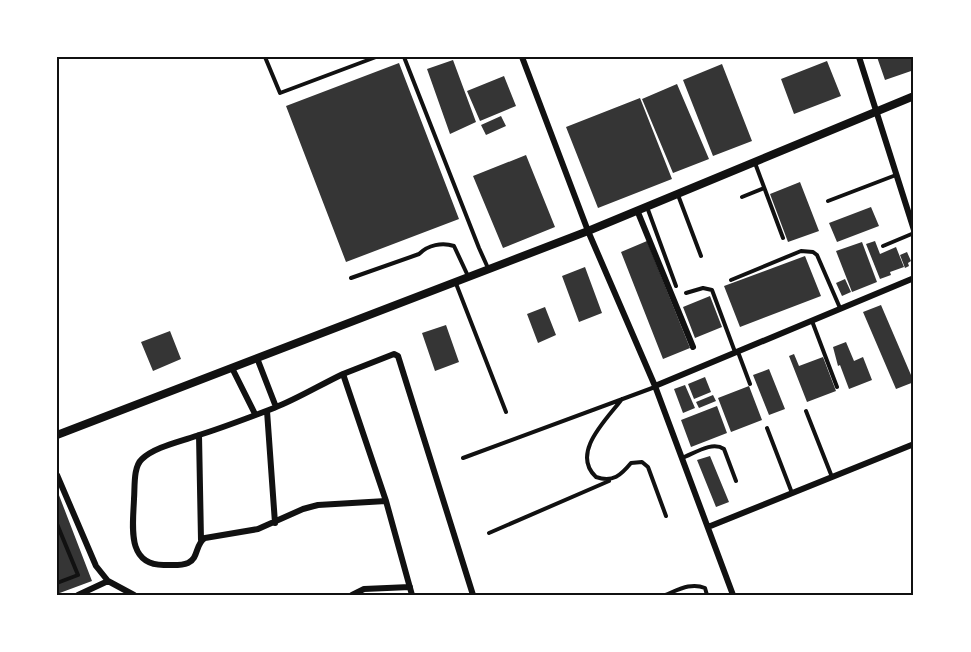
<svg xmlns="http://www.w3.org/2000/svg" width="971" height="652" viewBox="0 0 971 652" font-family="'Space Grotesk',sans-serif">
<style>
.building{fill:#353535}
.lines{fill:none;stroke-linecap:round;stroke-linejoin:round}
.service{stroke:#111;stroke-width:4}
.minor{stroke:#111;stroke-width:6}
.tertiary{stroke:#111;stroke-width:8}
.neatline{fill:none;stroke:#111;stroke-width:2}
</style>
<rect width="100%" height="100%" fill="#fff"/>
<path class="building" d="M 877,57 L 914,57 L 914,70 L 885,80 Z
M 453,60 L 476,122 L 450,134 L 427,69 Z
M 827,61 L 841,96 L 794,114 L 781,79 Z
M 399,63 L 459,219 L 346,262 L 286,106 Z
M 722,64 L 752,141 L 713,156 L 683,80 Z
M 504,76 L 516,106 L 480,121 L 467,91 Z
M 677,84 L 709,159 L 673,173 L 642,99 Z
M 640,98 L 672,179 L 598,208 L 566,127 Z
M 501,116 L 506,126 L 486,135 L 481,125 Z
M 526,155 L 555,227 L 503,248 L 473,176 Z
M 800,182 L 819,231 L 788,242 L 770,194 Z
M 871,207 L 879,226 L 837,242 L 829,223 Z
M 647,241 L 690,348 L 663,359 L 621,252 Z
M 875,241 L 880,254 L 896,247 L 904,267 L 890,272 L 891,275 L 880,279 L 866,244 Z
M 862,242 L 877,282 L 852,292 L 836,251 Z
M 907,252 L 911,261 L 908,263 L 909,266 L 905,268 L 900,255 Z
M 805,256 L 821,296 L 740,327 L 724,286 Z
M 585,267 L 602,313 L 579,322 L 562,276 Z
M 845,279 L 851,292 L 842,296 L 836,283 Z
M 710,296 L 722,327 L 695,338 L 683,307 Z
M 881,305 L 914,382 L 896,389 L 863,312 Z
M 545,307 L 556,335 L 538,343 L 527,314 Z
M 446,325 L 459,362 L 435,371 L 422,333 Z
M 170,331 L 181,359 L 153,371 L 141,342 Z
M 846,342 L 854,361 L 863,357 L 872,380 L 849,389 L 840,365 L 838,366 L 833,347 Z
M 794,354 L 799,366 L 823,357 L 836,391 L 807,402 L 789,356 Z
M 769,369 L 785,409 L 769,415 L 753,375 Z
M 705,377 L 711,392 L 694,399 L 688,384 Z
M 685,385 L 695,408 L 683,413 L 674,389 Z
M 749,386 L 762,420 L 731,432 L 718,398 Z
M 713,395 L 716,401 L 699,408 L 696,402 Z
M 717,406 L 727,433 L 691,447 L 681,420 Z
M 710,456 L 729,502 L 716,507 L 697,460 Z
M 57,490 L 92,581 L 57,594 Z"/>
<g class="lines">
<path class="service" d="M 265,57 L 280,93 L 376,57
M 404,57 L 479,248 L 488,268
M 755,163 L 783,238
M 678,195 L 701,256
M 742,197 L 764,188
M 828,201 L 896,175
M 647,207 L 676,286
M 883,246 L 914,233
M 351,278 L 419,254 C 428,245 442,242 454,246 L 468,276
M 731,280 L 801,251 L 813,252 L 817,255 L 840,308
M 455,281 L 506,412
M 686,293 L 703,288 L 712,290 L 735,352
M 812,321 L 837,387
M 738,352 L 750,384
M 622,399 C 607,419 570,453 596,477 C 613,483 621,475 631,463 L 642,462 L 648,467 L 666,516
M 806,411 L 832,477
M 767,428 L 792,493
M 463,458 L 655,387
M 682,458 C 695,453 712,441 724,449 L 736,481
M 57,524 L 78,575 L 57,583
M 489,533 L 609,481
M 665,595 C 678,590 691,582 705,588 L 707,595"/>
<path class="minor" d="M 522,57 L 588,231 L 655,386 L 733,595
M 859,57 L 914,230
M 637,210 L 693,347
M 257,358 L 276,407
M 232,368 L 255,414
M 343,374 C 320,385 297,399 274,408 C 248,418 222,428 196,436 C 179,442 155,447 142,459 C 133,467 135,487 134,499 C 133,526 126,566 165,565 C 173,565 181,566 188,563 C 199,558 195,544 205,538 L 258,529 L 303,509 L 318,505 L 386,501
M 655,386 L 914,278
M 267,411 L 275,523
M 199,435 L 201,540
M 57,475 L 96,566 L 108,581 L 134,595
M 708,527 L 914,444
M 78,595 L 108,581
M 352,595 L 364,589 L 410,587
M 412,595 L 386,501 L 343,374 L 394,354 L 398,356 L 473,595"/>
<path class="tertiary" d="M 57,435 L 588,231 L 914,96"/>
</g>
<rect width="971" height="652" fill="none" stroke="#ffffff" stroke-width="117"/>
<rect x="58" y="58" width="854" height="536" class="neatline"/>
</svg>
